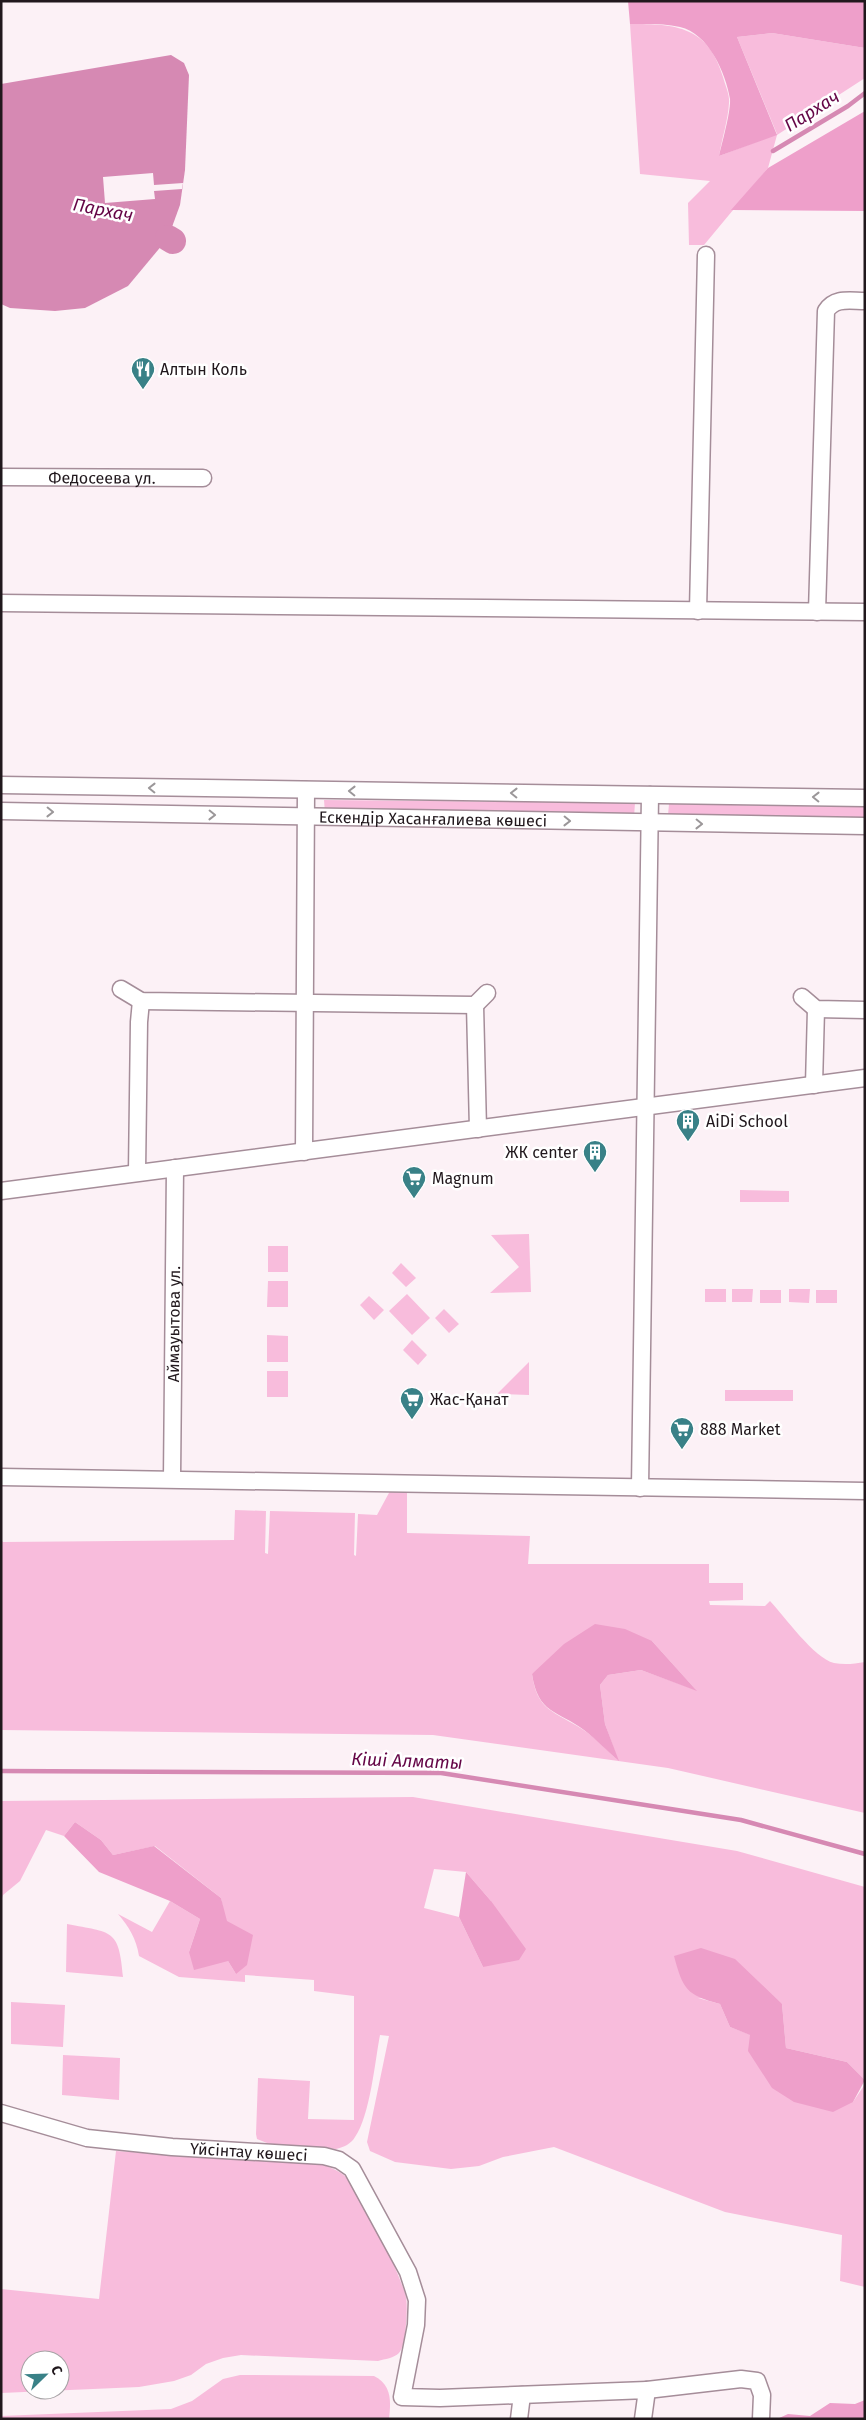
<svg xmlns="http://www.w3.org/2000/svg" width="866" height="2420" viewBox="0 0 866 2420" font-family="'Fira Sans',sans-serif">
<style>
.green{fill:#f8bcdc;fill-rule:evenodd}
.forest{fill:#ee9fca}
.water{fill:#d689b3}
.pier{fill:#fcf1f6}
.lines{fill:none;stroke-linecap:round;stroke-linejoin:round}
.stream{stroke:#d689b3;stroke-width:4.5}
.river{stroke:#d689b3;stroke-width:26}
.minor-casing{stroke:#a58d99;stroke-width:19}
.minor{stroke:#fff;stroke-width:16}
.oneway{stroke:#9b9799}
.labels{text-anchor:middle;stroke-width:5;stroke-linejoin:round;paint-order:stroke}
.poi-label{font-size:16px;fill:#21181d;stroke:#fff;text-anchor:start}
.street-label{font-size:16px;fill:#21181d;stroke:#fff}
.water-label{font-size:18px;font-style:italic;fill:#640546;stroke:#fff}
</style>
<rect width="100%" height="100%" fill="#fcf1f6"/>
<path class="green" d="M 630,24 C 676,24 708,26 723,77 C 725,85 730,95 729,103 C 728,120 722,138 719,156 L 777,134 L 737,37 L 772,33 L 865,48 L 865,78 L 777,135 L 768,168 L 704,245 L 689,245 L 688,203 L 710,181 L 640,174 Z
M 324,800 L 635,803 L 634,817 L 325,813 Z
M 669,804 L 865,807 L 865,819 L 668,815 Z
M 740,1190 L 789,1191 L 789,1202 L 740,1202 Z
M 529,1234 L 531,1292 L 490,1293 L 519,1267 L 491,1235 Z
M 268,1246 L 288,1246 L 288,1272 L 268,1272 Z
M 401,1263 L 416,1278 L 406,1287 L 392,1273 Z
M 268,1281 L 288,1281 L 288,1307 L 267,1307 Z
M 705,1289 L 726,1289 L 726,1302 L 705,1302 Z
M 732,1289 L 753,1289 L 752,1302 L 732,1302 Z
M 789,1289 L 810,1289 L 809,1303 L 789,1302 Z
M 760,1290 L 781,1290 L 781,1303 L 760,1303 Z
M 816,1290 L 837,1290 L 837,1303 L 816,1303 Z
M 407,1294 L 430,1318 L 412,1335 L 389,1311 Z
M 369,1296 L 384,1310 L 374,1320 L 360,1305 Z
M 444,1309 L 459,1324 L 449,1333 L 435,1318 Z
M 267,1335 L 288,1336 L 288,1362 L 267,1362 Z
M 412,1340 L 427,1355 L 418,1365 L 403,1350 Z
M 529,1362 L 529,1395 L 497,1394 Z
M 267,1371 L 288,1371 L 288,1397 L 267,1397 Z
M 725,1390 L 793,1390 L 793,1401 L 725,1401 Z
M 390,1491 L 407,1491 L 407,1533 L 530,1536 L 528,1564 L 709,1564 L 709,1583 L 743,1583 L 743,1600 L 709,1601 L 710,1605 L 765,1606 L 770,1601 C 785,1617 814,1658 834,1663 C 844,1665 854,1664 865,1662 L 865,1813 L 668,1768 L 433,1735 L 1,1730 L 1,1540 L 3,1542 L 234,1540 L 235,1510 L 266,1511 L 265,1553 L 268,1554 L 270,1511 L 355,1513 L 354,1555 L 356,1556 L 358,1514 L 377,1515 ZM 652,1641 L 696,1690 L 641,1670 L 608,1675 L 600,1685 L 605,1724 L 618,1760 C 606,1750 595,1737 582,1729 C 554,1711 537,1711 532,1674 Z
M 413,1797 L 737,1851 L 865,1887 L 865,2080 L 847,2062 L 786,2048 L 782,2004 L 698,1998 L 720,2004 L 730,2027 L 751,2035 L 853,2102 L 865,2084 L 865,2287 L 840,2281 L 842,2235 L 725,2212 L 554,2147 L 503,2157 L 479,2166 L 451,2169 L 395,2162 L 370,2151 L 367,2142 L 389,2036 L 380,2035 C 375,2061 370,2116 355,2137 C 351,2144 344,2147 336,2149 L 272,2145 L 257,2139 L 256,2134 L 258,2078 L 310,2081 L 308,2119 L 354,2120 L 354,1996 L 314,1991 L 314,1980 L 245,1975 L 245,1982 L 179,1977 L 139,1956 C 136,1938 129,1927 118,1914 L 152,1932 L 170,1901 L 200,1919 L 189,1952 L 228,1961 L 236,1974 L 221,1898 L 155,1846 L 113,1855 L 101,1840 L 75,1822 L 64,1836 L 46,1830 L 20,1881 L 3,1895 L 1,1901 L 1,1801 ZM 434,1869 L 466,1872 L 491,1901 L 483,1967 L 459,1917 L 424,1908 Z
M 67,1924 C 112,1933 119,1928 123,1977 L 66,1972 Z
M 11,2002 L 65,2005 L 63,2047 L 11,2044 Z
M 63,2055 L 120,2058 L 119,2100 L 62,2095 Z
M 116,2151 L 320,2164 C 330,2167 340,2171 347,2178 C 362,2194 401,2275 406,2297 C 408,2307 406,2346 399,2353 C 394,2358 385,2359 378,2361 L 241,2355 L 223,2358 L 206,2364 L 191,2375 L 174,2381 L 139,2387 L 1,2393 L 1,2289 L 99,2299 ZM 30,2360 L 60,2360 L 60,2390 L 30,2390 Z
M 240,2375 L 374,2376 C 392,2385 391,2401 389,2419 L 1,2419 L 1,2416 L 171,2409 L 192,2401 L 223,2379 Z"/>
<path class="forest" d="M 628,1 L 865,1 L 865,48 L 772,33 L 737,37 L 777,135 L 719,156 C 722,143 731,111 730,99 C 726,73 708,33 680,27 C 663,23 646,24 630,24 Z
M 865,111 L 865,211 L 731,210 L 768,168 Z
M 595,1624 L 625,1629 L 652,1641 L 697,1691 L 641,1670 L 608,1675 L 600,1685 L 605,1724 L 619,1761 C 607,1751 596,1739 584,1730 C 557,1710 538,1714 532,1674 L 564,1644 Z
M 75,1822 L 101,1840 L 113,1855 L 154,1846 L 221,1898 L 227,1921 L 253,1935 L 247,1965 L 236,1974 L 228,1961 L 194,1970 L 189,1952 L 200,1919 L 170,1901 L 99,1872 L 64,1836 Z
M 466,1872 L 491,1901 L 526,1949 L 519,1960 L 483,1967 L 459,1917 Z
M 701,1948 L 735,1959 L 782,2004 L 786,2048 L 847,2062 L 865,2080 L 853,2102 L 833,2112 L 794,2102 L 772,2088 L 748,2051 L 750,2035 L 730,2027 L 720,2004 C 686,1995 683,1989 674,1956 Z
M 865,2400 L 865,2419 L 777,2419 L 788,2414 L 810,2416 L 830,2403 L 855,2404 Z"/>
<path class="water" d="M 171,55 L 184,63 L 189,75 L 185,170 L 180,205 L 168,238 L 128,286 L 85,308 L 55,311 L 10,308 L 1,304 L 1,84 Z"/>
<path class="pier" d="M 153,173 L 154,185 L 183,183 L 182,189 L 154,191 L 155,199 L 105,203 L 103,177 Z"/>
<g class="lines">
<path class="stream" d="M 773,151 L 848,106 L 865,93
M 1,1771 L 441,1773 L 741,1820 L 865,1854"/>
<path class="river" d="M 168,238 L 173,241"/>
<g class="minor-casing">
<g id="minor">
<path id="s1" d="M 1,477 L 203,478"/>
<path d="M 1,603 L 865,612"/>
<path d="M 698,611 L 706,255"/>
<path d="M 817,612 L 826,311 C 835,297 850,301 865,301"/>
<path d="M 1,785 L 865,798"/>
<path id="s2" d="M 1,811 L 865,826"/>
<path d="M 121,989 L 141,1001 L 475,1005 L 487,993"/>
<path d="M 802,997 L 816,1009 L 865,1010"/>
<path d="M 475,1005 L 478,1129"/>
<path d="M 814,1085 L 816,1009"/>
<path d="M 304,1152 L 306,790"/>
<path d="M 137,1172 L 139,1022 L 141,1001"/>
<path d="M 1,1191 L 865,1078"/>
<path d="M 1,1477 L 865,1491"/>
<path id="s3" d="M 172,1479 L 175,1168"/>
<path d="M 640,1488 L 650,795"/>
<path id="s4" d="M 1,2113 L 87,2138 L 172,2147 L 324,2156 L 339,2160 L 352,2169 L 408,2272 L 417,2300 L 416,2325 L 402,2397 L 440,2398 L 647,2390 L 643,2419"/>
<path d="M 647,2390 L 741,2379 L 757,2381 L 762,2395 L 761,2419"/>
<path d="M 519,2419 L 522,2395"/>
</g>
</g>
<use href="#minor" class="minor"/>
</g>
<defs><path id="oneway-chevron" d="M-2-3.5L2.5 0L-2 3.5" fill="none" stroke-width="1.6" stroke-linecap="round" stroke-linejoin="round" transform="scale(1.25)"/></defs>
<g class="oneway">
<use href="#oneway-chevron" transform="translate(152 788) rotate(-179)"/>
<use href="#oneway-chevron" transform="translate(352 791) rotate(-179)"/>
<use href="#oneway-chevron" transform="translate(514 793) rotate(-179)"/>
<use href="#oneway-chevron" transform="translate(816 797) rotate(-179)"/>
<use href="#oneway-chevron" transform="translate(50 812) rotate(1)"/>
<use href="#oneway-chevron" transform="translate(212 815) rotate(1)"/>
<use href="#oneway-chevron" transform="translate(567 821) rotate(1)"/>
<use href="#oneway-chevron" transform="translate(699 824) rotate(1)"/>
</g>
<defs>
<g id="restaurant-pin" transform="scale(1.25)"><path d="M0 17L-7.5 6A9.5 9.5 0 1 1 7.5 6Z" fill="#398187" stroke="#fff"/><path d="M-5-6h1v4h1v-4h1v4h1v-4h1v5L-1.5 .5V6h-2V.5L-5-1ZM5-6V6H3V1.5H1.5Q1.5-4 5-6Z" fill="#fff"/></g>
<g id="building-pin" transform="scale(1.25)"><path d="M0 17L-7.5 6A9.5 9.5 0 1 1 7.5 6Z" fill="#398187" stroke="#fff"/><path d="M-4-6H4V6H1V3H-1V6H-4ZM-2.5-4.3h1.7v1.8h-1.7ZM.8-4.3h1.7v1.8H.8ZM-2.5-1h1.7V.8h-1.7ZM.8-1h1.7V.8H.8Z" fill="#fff"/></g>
<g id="supermarket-pin" transform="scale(1.25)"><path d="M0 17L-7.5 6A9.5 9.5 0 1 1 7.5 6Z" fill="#398187" stroke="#fff"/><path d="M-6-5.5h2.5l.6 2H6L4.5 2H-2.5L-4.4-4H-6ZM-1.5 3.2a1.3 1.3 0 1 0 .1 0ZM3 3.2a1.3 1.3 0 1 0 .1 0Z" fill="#fff"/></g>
</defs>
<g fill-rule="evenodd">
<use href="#restaurant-pin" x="143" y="369"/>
<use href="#building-pin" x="688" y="1121"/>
<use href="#building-pin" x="595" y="1152"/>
<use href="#supermarket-pin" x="414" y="1178"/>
<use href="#supermarket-pin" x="412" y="1399"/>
<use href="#supermarket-pin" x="682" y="1429"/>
</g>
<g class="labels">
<g class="poi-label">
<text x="160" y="375">Алтын Коль</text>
<text x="706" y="1127">AiDi School</text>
<text x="578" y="1158" text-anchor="end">ЖК center</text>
<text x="432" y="1184">Magnum</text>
<text x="430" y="1405">Жас-Қанат</text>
<text x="700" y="1435">888 Market</text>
</g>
<g class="street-label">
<text dy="6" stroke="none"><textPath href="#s1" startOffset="101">Федосеева ул.</textPath></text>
<text dy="6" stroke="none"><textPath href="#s2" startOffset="432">Ескендір Хасанғалиева көшесі</textPath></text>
<text dy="6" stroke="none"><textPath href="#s3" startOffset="155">Аймауытова ул.</textPath></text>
<text dy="6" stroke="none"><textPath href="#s4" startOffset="252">Үйсінтау көшесі</textPath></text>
</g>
<g class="water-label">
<text transform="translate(812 111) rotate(-32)" y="6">Пархач</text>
<text transform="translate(103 210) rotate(11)" y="6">Пархач</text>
<text transform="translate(407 1761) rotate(2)" y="6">Кіші Алматы</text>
</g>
</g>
<rect width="866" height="2420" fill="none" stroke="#21181d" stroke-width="5"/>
<g transform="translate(45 2375) rotate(67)"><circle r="24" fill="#ffffff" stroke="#a6a3a5"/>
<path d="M0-4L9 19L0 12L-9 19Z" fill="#398187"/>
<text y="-8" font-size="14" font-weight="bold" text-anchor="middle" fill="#21181d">С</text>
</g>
</svg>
